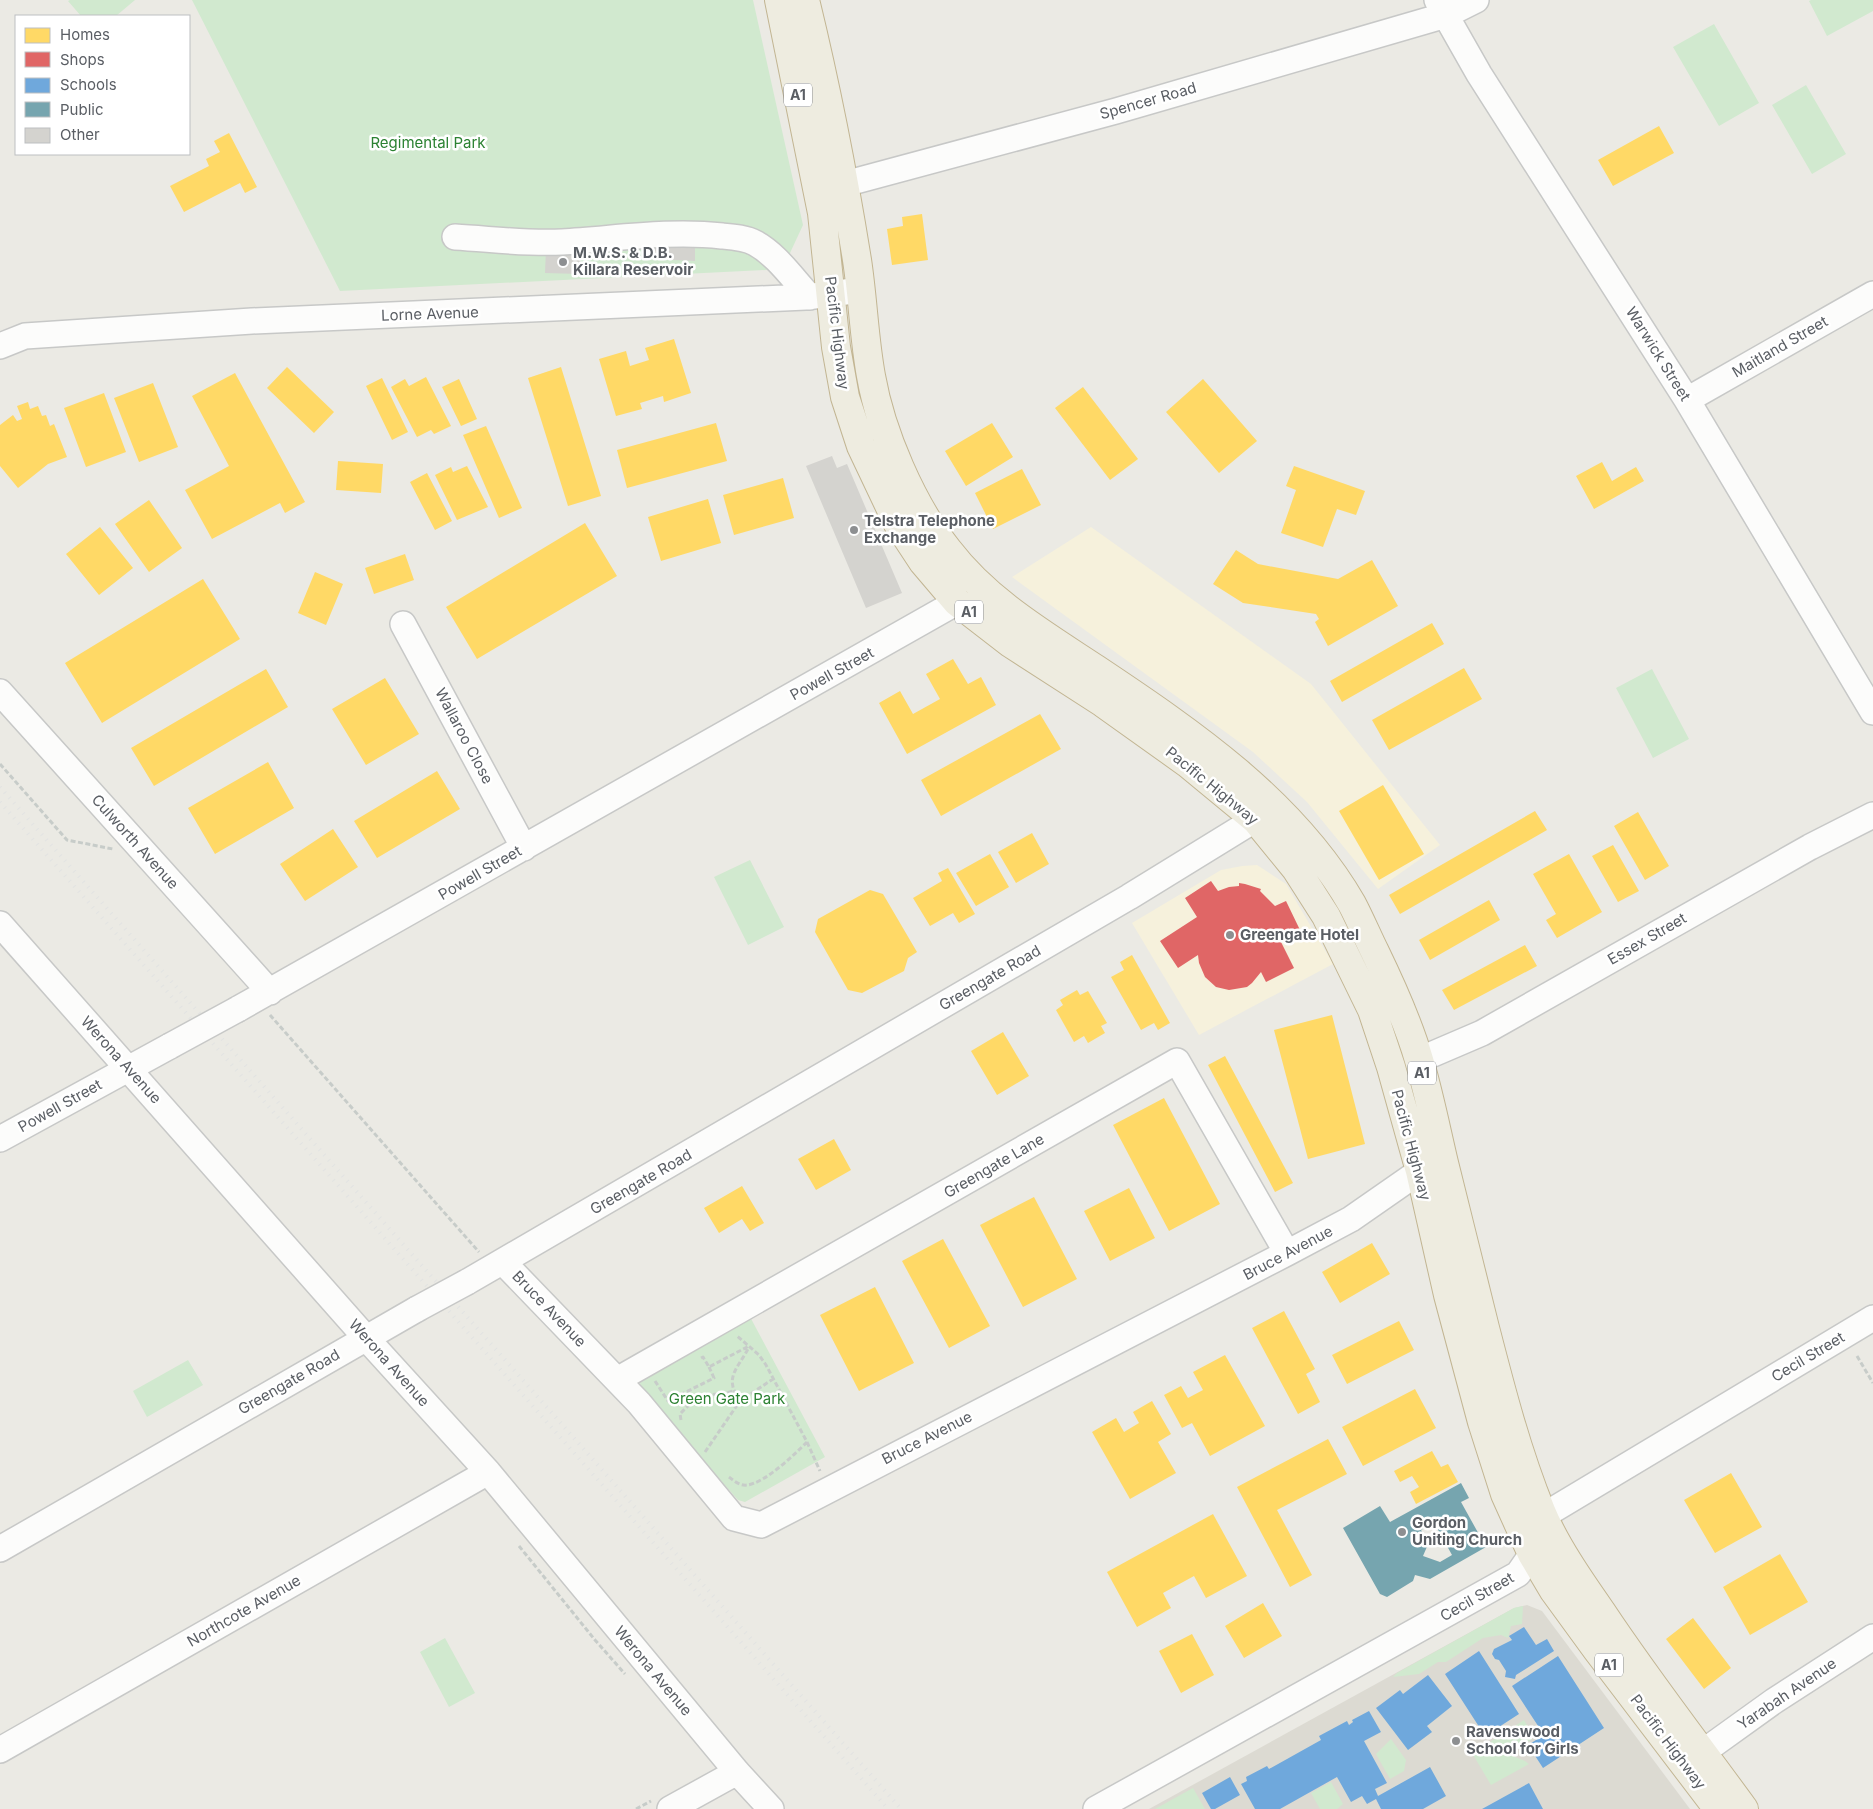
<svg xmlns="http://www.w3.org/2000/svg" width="1873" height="1809" viewBox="0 0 1873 1809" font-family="Inter,sans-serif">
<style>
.commercial{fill:#f6f1dc}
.education{fill:#dcdad2}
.green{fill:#d1e9cf}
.homes{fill:#ffd966}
.shops{fill:#e06666}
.schools{fill:#6fa8dc}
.public{fill:#76a5af;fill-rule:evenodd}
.building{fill:#d4d3cf}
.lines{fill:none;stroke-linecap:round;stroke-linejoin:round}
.minor-casing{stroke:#c7c8c7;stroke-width:28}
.highway-casing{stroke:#c2b592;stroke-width:30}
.path{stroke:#c7ccc9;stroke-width:3;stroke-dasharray:5 2.5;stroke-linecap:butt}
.minor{stroke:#fcfcfb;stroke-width:25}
.highway{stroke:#eeece0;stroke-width:28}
.rail{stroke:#e2e3e2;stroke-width:4;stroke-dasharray:1 6;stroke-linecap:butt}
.minor-bridge-casing{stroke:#c7c8c7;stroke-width:28;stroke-linecap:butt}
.minor-bridge{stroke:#fcfcfb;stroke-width:25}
.poi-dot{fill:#8d8f91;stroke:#fff;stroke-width:2}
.labels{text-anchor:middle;stroke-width:5;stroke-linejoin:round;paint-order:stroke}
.shield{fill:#fff;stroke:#8c8e92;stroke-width:1}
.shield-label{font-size:14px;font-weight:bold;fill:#5a5e64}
.street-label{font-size:15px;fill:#5a5e64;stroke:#fff}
.park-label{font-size:15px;fill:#2c8232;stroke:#fff}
.poi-label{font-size:15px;font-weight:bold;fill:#5a5e64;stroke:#fff;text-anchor:start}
</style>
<rect width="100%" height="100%" fill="#ebeae4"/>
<path class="commercial" d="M 1091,527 L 1311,684 L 1440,845 L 1378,889 L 1307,802 L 1253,752 L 1012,577 Z
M 1257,865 L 1286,884 L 1333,964 L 1199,1035 L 1132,923 L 1221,870 L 1242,866 Z"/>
<path class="education" d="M 1527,1605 L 1542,1611 L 1690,1809 L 1149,1809 L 1514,1608 Z"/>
<path class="green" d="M 70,0 L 135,0 L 116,16 L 81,16 L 68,1 Z
M 192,0 L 753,0 L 803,225 L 790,253 L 766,270 L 340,291 Z
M 1811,0 L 1873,0 L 1873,11 L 1827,36 L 1809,1 Z
M 1714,24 L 1759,103 L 1719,126 L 1673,47 Z
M 1806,85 L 1846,154 L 1812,174 L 1772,105 Z
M 1652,669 L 1689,739 L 1653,758 L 1616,688 Z
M 750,860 L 784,927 L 748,945 L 714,877 Z
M 748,1313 L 825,1457 L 745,1502 L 738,1500 L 641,1391 L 640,1383 L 644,1374 Z
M 188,1360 L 203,1385 L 147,1417 L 133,1391 Z
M 1523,1606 L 1522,1624 L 1511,1626 L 1508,1638 L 1501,1635 L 1483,1638 L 1446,1662 L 1438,1662 L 1419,1674 L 1393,1677 L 1397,1673 L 1514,1608 Z
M 445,1638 L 475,1693 L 449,1707 L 420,1652 Z
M 1524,1720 L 1533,1735 L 1531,1736 L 1532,1739 L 1513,1752 L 1490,1742 Z
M 1391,1739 L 1406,1760 L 1404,1771 L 1390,1779 L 1376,1754 Z
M 1485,1745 L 1525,1761 L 1529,1764 L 1491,1785 L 1472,1753 Z
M 1331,1782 L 1343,1804 L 1337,1809 L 1320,1809 L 1311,1793 Z
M 1193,1788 L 1205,1809 L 1155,1809 Z"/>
<path class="homes" d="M 1659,126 L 1674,153 L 1613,186 L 1598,160 Z
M 229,133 L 257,187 L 245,193 L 240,183 L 184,212 L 170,186 L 209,166 L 206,159 L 220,152 L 214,141 Z
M 922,214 L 928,260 L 892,265 L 887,229 L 903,226 L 902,217 Z
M 674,339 L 691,393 L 664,402 L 663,396 L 640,403 L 642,409 L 616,416 L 599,359 L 626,351 L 630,366 L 649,360 L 645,348 Z
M 287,367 L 334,412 L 314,433 L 267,388 Z
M 561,367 L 601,496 L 568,506 L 528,378 Z
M 235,373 L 305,502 L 285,513 L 280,503 L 212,539 L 185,490 L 229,466 L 192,396 Z
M 426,377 L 451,426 L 434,434 L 431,430 L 417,437 L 391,387 L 405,379 L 409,386 Z
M 382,378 L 408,432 L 392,440 L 366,386 Z
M 459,379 L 477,419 L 461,426 L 442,387 Z
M 1203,379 L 1257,441 L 1219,473 L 1166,412 Z
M 153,383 L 178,447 L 139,462 L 114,398 Z
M 1083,387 L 1138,459 L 1110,480 L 1055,408 Z
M 104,393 L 126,452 L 86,467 L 64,408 Z
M 28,402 L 30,409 L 38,406 L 42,416 L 46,415 L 50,426 L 54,424 L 67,457 L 48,464 L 18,488 L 0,466 L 0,425 L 13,415 L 17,421 L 22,419 L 17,406 Z
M 716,423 L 727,461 L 627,488 L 617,450 Z
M 992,423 L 1013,457 L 966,486 L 945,451 Z
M 486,426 L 522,508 L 499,518 L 463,435 Z
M 338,461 L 383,464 L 381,493 L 336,490 Z
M 1602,462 L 1612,481 L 1636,467 L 1644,481 L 1594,509 L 1576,476 Z
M 467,466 L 488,507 L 457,520 L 435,475 L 451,467 L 453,472 Z
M 1294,466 L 1365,491 L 1356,515 L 1337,509 L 1323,547 L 1281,533 L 1296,490 L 1286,486 Z
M 1022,469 L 1041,505 L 993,529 L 975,493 Z
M 427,473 L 452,521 L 435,530 L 410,482 Z
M 783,478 L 794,518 L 734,535 L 723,495 Z
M 708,499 L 721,543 L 661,561 L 648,517 Z
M 149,500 L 182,548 L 149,572 L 115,524 Z
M 585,523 L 617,576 L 477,659 L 446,607 Z
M 100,527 L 133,568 L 99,595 L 66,554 Z
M 1236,550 L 1258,564 L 1338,579 L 1372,560 L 1398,606 L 1328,646 L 1315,622 L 1319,619 L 1316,614 L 1243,603 L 1213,584 Z
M 405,554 L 414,580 L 374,594 L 365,568 Z
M 315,572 L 343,584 L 326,625 L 298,613 Z
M 203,579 L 240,639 L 102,723 L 65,663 Z
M 1432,623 L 1444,644 L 1342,702 L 1330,681 Z
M 953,659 L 968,684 L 981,677 L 996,705 L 907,754 L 879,703 L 900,691 L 913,714 L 940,699 L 926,674 Z
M 1464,668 L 1482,699 L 1389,750 L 1372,720 Z
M 266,669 L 288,707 L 154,786 L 131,748 Z
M 385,678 L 419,734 L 366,765 L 332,709 Z
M 1040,714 L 1061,749 L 941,816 L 921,780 Z
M 268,762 L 294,808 L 215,854 L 188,808 Z
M 437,771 L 460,809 L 377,858 L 354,821 Z
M 1383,785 L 1424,854 L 1379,880 L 1339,811 Z
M 1535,811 L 1547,830 L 1400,914 L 1389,895 Z
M 1638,812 L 1669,866 L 1645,880 L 1614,826 Z
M 333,829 L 358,867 L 305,901 L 280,864 Z
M 1032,833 L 1049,864 L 1016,883 L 998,852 Z
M 1613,845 L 1639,891 L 1618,902 L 1592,856 Z
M 990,854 L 1009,887 L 976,906 L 956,873 Z
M 1569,854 L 1602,912 L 1557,938 L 1546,920 L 1556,914 L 1533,874 Z
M 948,868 L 975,914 L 959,923 L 953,913 L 930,926 L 913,898 L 942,881 L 938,873 Z
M 870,890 L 883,894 L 917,952 L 908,958 L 904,971 L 862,993 L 848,990 L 815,932 L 818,919 Z
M 1489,900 L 1500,920 L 1430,960 L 1419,940 Z
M 1525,945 L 1537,966 L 1454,1010 L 1442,990 Z
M 1132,955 L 1170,1023 L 1158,1030 L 1154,1023 L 1141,1030 L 1111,977 L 1124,970 L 1120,962 Z
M 1077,990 L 1080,995 L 1088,991 L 1107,1023 L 1101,1026 L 1105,1033 L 1088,1043 L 1084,1036 L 1074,1042 L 1056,1010 L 1063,1005 L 1060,1000 Z
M 1332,1015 L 1365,1144 L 1308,1159 L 1274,1030 Z
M 1003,1032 L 1029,1076 L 997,1095 L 971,1051 Z
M 1225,1056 L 1293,1183 L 1275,1192 L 1208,1065 Z
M 1164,1098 L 1220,1204 L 1169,1231 L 1113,1125 Z
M 834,1139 L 851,1170 L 816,1190 L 798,1159 Z
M 742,1186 L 764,1223 L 750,1231 L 742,1219 L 719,1233 L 704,1208 Z
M 1129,1188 L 1155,1238 L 1110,1261 L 1084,1211 Z
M 1034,1197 L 1077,1279 L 1023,1307 L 980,1225 Z
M 943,1239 L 990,1326 L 949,1348 L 902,1261 Z
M 1372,1243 L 1390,1274 L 1340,1303 L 1322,1272 Z
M 875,1287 L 914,1363 L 859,1391 L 820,1315 Z
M 1284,1311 L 1315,1369 L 1306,1374 L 1320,1402 L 1298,1414 L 1252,1328 Z
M 1399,1321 L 1414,1350 L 1347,1384 L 1332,1355 Z
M 1225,1355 L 1265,1426 L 1210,1456 L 1192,1423 L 1182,1428 L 1164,1395 L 1181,1386 L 1188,1398 L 1203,1390 L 1193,1372 Z
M 1415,1389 L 1436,1428 L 1363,1466 L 1342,1427 Z
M 1152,1401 L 1171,1434 L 1158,1442 L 1176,1473 L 1130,1499 L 1092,1432 L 1116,1418 L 1124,1432 L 1139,1423 L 1133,1412 Z
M 1328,1439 L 1347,1474 L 1277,1510 L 1312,1575 L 1290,1587 L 1237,1487 Z
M 1432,1451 L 1441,1467 L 1448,1464 L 1458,1482 L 1416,1504 L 1410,1492 L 1419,1487 L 1412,1476 L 1400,1482 L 1394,1471 Z
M 1731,1473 L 1762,1527 L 1715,1553 L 1684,1500 Z
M 1213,1514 L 1247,1576 L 1206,1598 L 1194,1576 L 1163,1593 L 1171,1608 L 1137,1627 L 1107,1572 Z
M 1780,1554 L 1808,1602 L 1750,1635 L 1723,1587 Z
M 1263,1603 L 1282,1636 L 1244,1658 L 1225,1626 Z
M 1693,1618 L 1731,1668 L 1704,1689 L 1666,1639 Z
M 1192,1634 L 1214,1675 L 1181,1693 L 1159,1651 Z"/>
<path class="shops" d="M 1211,881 L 1218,891 L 1229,887 L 1239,886 L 1239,883 L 1245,884 L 1261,889 L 1260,891 L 1275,906 L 1286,901 L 1300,930 L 1280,940 L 1294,968 L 1266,982 L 1261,972 L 1252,983 L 1247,987 L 1229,990 L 1216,987 L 1205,977 L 1199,963 L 1198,955 L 1178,968 L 1160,941 L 1197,917 L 1185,898 Z"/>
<path class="schools" d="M 1524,1627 L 1536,1645 L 1547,1639 L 1554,1651 L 1516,1675 L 1515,1679 L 1505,1677 L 1506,1671 L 1499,1660 L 1495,1659 L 1492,1654 L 1494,1649 L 1512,1640 L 1509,1636 Z
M 1479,1651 L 1519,1714 L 1485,1736 L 1445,1674 Z
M 1558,1656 L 1604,1728 L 1543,1768 L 1528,1745 L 1544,1735 L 1512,1686 Z
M 1428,1675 L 1452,1706 L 1427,1726 L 1432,1732 L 1408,1750 L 1376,1708 L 1400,1690 L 1403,1694 Z
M 1369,1711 L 1381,1732 L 1364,1741 L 1387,1783 L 1375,1789 L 1378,1796 L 1430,1767 L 1446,1796 L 1423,1809 L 1381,1809 L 1376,1799 L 1367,1804 L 1362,1796 L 1351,1802 L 1337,1777 L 1280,1809 L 1255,1809 L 1241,1784 L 1247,1781 L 1246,1777 L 1267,1766 L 1269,1769 L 1321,1740 L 1319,1736 L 1347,1721 L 1349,1725 L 1353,1722 L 1352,1720 Z
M 1230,1777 L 1240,1795 L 1215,1809 L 1211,1809 L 1202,1793 Z
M 1529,1783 L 1543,1809 L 1482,1809 Z"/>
<path class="public" d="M 1461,1483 L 1469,1498 L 1461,1502 L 1486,1547 L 1430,1579 L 1415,1575 L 1413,1581 L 1387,1597 L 1380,1594 L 1343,1528 L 1380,1506 L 1390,1522 ZM 1430,1525 L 1431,1528 L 1436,1526 L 1452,1555 L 1440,1562 L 1423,1556 L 1429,1542 L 1421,1530 Z"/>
<path class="building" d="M 653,240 L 695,242 L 695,261 L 652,259 Z
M 546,249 L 581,251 L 580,274 L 545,273 Z
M 832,456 L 837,468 L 847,464 L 902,593 L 866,608 L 806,466 Z"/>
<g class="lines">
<g class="minor-casing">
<path id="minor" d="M 1437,0 L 1479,74 L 1687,400 L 1873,712
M 826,189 L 1116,111 L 1446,15 L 1476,0
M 455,237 C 491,239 526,244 562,242 C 615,239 669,230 722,236 C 733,237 746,238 755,243 C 777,255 793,279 810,297
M 0,346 L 25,336 L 252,321 L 806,297 L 861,290
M 1687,400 L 1873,294
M 403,624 L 524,848
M 0,692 L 270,992
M 0,924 L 366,1338 L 488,1472 L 737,1772 L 771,1809
M 238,1009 L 957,602
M 1419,1060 L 1482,1033 L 1810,847 L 1873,815
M 0,1139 L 170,1046
M 503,1262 L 639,1403 L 734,1518 L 761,1525 L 1287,1253 L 1351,1219 L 1420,1171
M 467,1282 L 1129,897 L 1272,809
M 617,1380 L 1177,1061 L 1287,1253
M 0,1549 L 417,1309
M 0,1750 L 488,1472
M 1703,1752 L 1774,1701 L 1873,1637
M 670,1809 L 737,1772
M 1096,1809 L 1518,1574 L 1532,1554 L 1536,1532 L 1543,1516 L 1873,1318"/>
</g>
<g class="highway-casing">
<path id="highway" d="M 779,0 L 822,213 L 836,347 L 845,397 L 861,446 L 898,524 L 923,562 L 957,602 L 1010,643 L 1103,703 L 1187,763 L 1256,820 L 1296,869 L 1326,916 L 1372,1010 L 1391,1067 L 1420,1171 L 1448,1295 L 1482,1422 L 1505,1494 L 1532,1554 L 1554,1591 L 1597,1650 L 1718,1809
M 805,0 C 826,86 843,173 857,260 C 863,299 864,338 871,376 C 881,433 912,505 948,550 C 987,601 1043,634 1096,669 C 1192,733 1293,802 1352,904 C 1360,919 1367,936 1375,952 C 1392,987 1408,1022 1419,1060 C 1429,1094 1436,1129 1444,1163 C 1458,1218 1471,1273 1485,1328 C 1501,1390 1517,1452 1541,1511 C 1555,1545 1580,1581 1601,1611 C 1646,1679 1696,1743 1744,1809"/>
</g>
<path class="path" d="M 0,764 L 67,840 L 113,849
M 270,1015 L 479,1252
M 1857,1356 L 1873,1383
M 701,1358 L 703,1357 L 709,1367 L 749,1346
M 655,1381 L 668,1401 L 714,1378 L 709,1367
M 740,1401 C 723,1377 738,1369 749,1347
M 681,1420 L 680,1414 C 688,1405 697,1398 710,1395 C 718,1393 723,1395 733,1391
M 807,1442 L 820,1471
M 705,1452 L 740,1401 L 773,1379
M 729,1477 C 734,1481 740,1486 747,1485 C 765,1483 794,1455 807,1442 L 766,1365 L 759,1355 L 736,1335
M 519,1546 L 595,1640 L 625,1674
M 636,1809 L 651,1801"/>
<use href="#minor" class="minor"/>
<use href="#highway" class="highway"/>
<path class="rail" d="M 0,787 L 901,1809
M 0,802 L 888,1809"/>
<g class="minor-bridge-casing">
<path id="minor-bridge" d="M 170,1046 L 238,1009
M 417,1309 L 467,1282"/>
</g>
<use href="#minor-bridge" class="minor-bridge"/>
</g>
<g class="poi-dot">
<circle cx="563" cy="262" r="5"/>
<circle cx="854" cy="530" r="5"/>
<circle cx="1230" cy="935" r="5"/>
<circle cx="1402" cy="1532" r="5"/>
<circle cx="1456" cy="1741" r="5"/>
</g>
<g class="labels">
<g class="shield">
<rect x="784" y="83.5" width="28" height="23" rx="4"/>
<rect x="955" y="600.5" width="28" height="23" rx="4"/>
<rect x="1408" y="1061.5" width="28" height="23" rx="4"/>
<rect x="1595" y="1653.5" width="28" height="23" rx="4"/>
</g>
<g class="shield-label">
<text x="798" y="100">A1</text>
<text x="969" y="617">A1</text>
<text x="1422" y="1078">A1</text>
<text x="1609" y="1670">A1</text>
</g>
<g class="street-label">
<text transform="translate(1148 101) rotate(-16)" y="5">Spencer Road</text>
<text transform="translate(430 314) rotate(-2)" y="5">Lorne Avenue</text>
<text transform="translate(837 333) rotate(83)" y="5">Pacific Highway</text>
<text transform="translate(1780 347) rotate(-30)" y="5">Maitland Street</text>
<text transform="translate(1658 354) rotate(58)" y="5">Warwick Street</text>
<text transform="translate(832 674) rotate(-29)" y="5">Powell Street</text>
<text transform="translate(464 736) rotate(62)" y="5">Wallaroo Close</text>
<text transform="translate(1212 786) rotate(39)" y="5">Pacific Highway</text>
<text transform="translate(135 842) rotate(48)" y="5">Culworth Avenue</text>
<text transform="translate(480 873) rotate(-30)" y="5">Powell Street</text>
<text transform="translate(1647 939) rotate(-30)" y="5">Essex Street</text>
<text transform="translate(990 978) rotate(-30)" y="5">Greengate Road</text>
<text transform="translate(121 1060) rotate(48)" y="5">Werona Avenue</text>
<text transform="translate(60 1106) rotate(-29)" y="5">Powell Street</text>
<text transform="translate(1411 1145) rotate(75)" y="5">Pacific Highway</text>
<text transform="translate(994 1166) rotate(-30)" y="5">Greengate Lane</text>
<text transform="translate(641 1182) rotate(-30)" y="5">Greengate Road</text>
<text transform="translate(1288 1253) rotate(-28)" y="5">Bruce Avenue</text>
<text transform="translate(549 1309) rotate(46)" y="5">Bruce Avenue</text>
<text transform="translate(1808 1357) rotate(-31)" y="5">Cecil Street</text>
<text transform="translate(389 1363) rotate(48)" y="5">Werona Avenue</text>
<text transform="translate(289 1382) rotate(-30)" y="5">Greengate Road</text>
<text transform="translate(927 1438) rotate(-27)" y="5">Bruce Avenue</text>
<text transform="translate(1477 1597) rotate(-30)" y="5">Cecil Street</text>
<text transform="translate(244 1611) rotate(-30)" y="5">Northcote Avenue</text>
<text transform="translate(653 1671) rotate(50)" y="5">Werona Avenue</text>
<text transform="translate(1787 1694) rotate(-34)" y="5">Yarabah Avenue</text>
<text transform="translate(1668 1742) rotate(53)" y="5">Pacific Highway</text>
</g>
<g class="park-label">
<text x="428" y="148">Regimental Park</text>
<text x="727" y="1404">Green Gate Park</text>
</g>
<g class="poi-label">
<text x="573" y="258">M.W.S. &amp; D.B.<tspan x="573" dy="17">Killara Reservoir</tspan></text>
<text x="864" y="526">Telstra Telephone<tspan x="864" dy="17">Exchange</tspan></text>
<text x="1240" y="940">Greengate Hotel</text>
<text x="1412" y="1528">Gordon<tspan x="1412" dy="17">Uniting Church</tspan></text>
<text x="1466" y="1737">Ravenswood<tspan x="1466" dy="17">School for Girls</tspan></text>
</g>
</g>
<rect x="15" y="15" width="175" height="140" fill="#ffffff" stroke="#bdbfc1"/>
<rect x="25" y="28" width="25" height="15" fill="#ffd966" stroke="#bdbfc1"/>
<text x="60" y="40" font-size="15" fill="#5a5e64">Homes</text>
<rect x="25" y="52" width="25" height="15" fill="#e06666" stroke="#bdbfc1"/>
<text x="60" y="65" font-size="15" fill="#5a5e64">Shops</text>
<rect x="25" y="78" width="25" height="15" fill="#6fa8dc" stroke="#bdbfc1"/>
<text x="60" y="90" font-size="15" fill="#5a5e64">Schools</text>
<rect x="25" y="102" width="25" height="15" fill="#76a5af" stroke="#bdbfc1"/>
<text x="60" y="115" font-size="15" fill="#5a5e64">Public</text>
<rect x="25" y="128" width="25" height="15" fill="#d4d3cf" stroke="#bdbfc1"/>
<text x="60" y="140" font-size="15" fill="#5a5e64">Other</text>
</svg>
